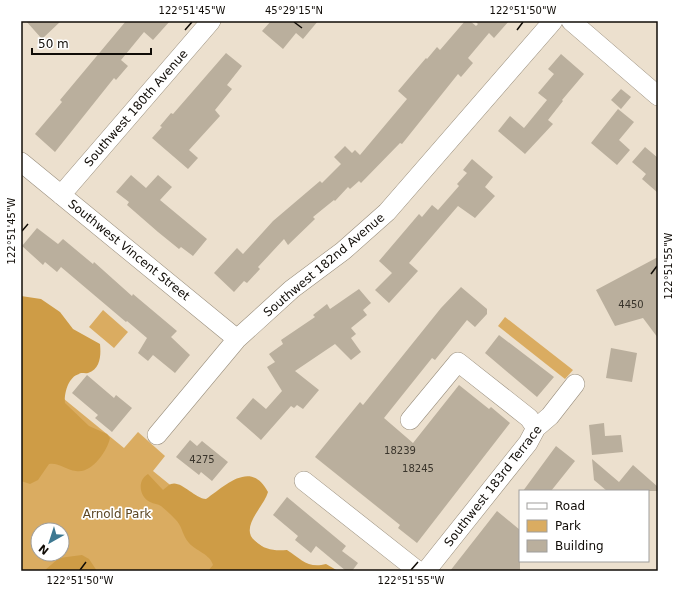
<svg xmlns="http://www.w3.org/2000/svg" width="679" height="592" viewBox="0 0 679 592" font-family="'DejaVu Sans',sans-serif">
<style>
.green{fill:#daac61;fill-rule:evenodd}
.forest{fill:#ce9c46}
.building{fill:#baaf9d}
.lines{fill:none;stroke-linecap:round;stroke-linejoin:round}
.street-casing{stroke:#988d7c;stroke-width:20}
.street{stroke:#fff;stroke-width:19}
.ticks{fill:none;stroke:#100c07;stroke-width:1.5}
.labels{text-anchor:middle;stroke-width:3.5;stroke-linejoin:round;paint-order:stroke}
.number-label{font-size:10px;fill:#3a352c}
.street-label{font-size:12px;fill:#100c07;stroke:#fff}
.park-label{font-size:12px;fill:#5c4623;stroke:#fff}
.neatline{fill:none;stroke:#100c07;stroke-width:1.5}
.ticks-label{font-size:10px;text-anchor:middle;fill:#100c07}
</style>
<rect width="100%" height="100%" fill="#ece0ce"/>
<path class="green" d="M 103,310 L 128,332 L 114,348 L 89,327 Z
M 505,317 L 573,370 L 565,379 L 498,326 Z
M 21,336 L 53,390 L 124,448 L 138,432 L 165,456 L 153,471 L 238,540 L 245,533 L 293,571 L 21,571 ZM 38,530 L 62,530 L 62,554 L 38,554 Z"/>
<path class="forest" d="M 21,296 L 41,299 L 60,312 L 73,329 L 100,344 C 101,354 101,369 88,373 C 85,374 81,372 79,374 C 68,377 64,394 65,403 L 89,426 L 107,434 L 110,438 C 107,452 91,474 76,471 C 66,470 58,462 49,464 L 38,480 L 30,484 L 21,481 Z
M 148,474 L 163,490 C 166,488 168,485 171,484 C 181,480 194,498 206,499 C 225,486 251,459 268,492 C 264,507 239,527 255,541 C 265,550 274,551 287,550 C 301,559 308,569 326,564 L 338,571 L 208,571 L 213,565 C 210,554 196,551 189,543 C 182,535 182,525 175,519 C 171,515 166,510 161,506 C 158,504 154,504 150,502 C 139,497 137,480 148,474 Z
M 82,555 L 89,559 L 97,571 L 44,571 L 59,558 Z"/>
<path class="building" d="M 26,21 L 61,21 L 42,39 Z
M 126,21 L 170,21 L 153,40 L 144,32 L 121,60 L 128,66 L 116,80 L 114,78 L 55,152 L 35,134 L 62,102 L 60,100 Z
M 271,21 L 318,21 L 303,39 L 296,33 L 283,49 L 262,31 Z
M 465,21 L 470,21 L 476,26 L 478,24 L 475,21 L 509,21 L 494,38 L 489,33 L 468,58 L 473,63 L 461,77 L 458,74 L 402,144 L 400,143 L 361,183 L 359,181 L 350,189 L 348,187 L 335,201 L 334,200 L 313,217 L 315,219 L 288,245 L 284,239 L 258,267 L 260,269 L 247,283 L 244,281 L 234,292 L 214,273 L 237,248 L 243,254 L 273,221 L 320,181 L 322,183 L 341,164 L 334,157 L 345,146 L 352,153 L 355,150 L 360,155 L 407,99 L 398,91 L 426,58 L 427,59 L 437,47 L 440,50 Z
M 226,53 L 242,66 L 227,85 L 232,89 L 215,110 L 220,116 L 189,150 L 198,158 L 188,169 L 152,138 L 162,127 L 160,126 L 171,113 L 173,114 Z
M 561,54 L 584,74 L 562,100 L 563,101 L 548,120 L 553,124 L 525,154 L 498,131 L 510,116 L 524,128 L 547,100 L 538,93 L 554,74 L 548,69 Z
M 621,89 L 631,97 L 621,109 L 611,100 Z
M 618,109 L 634,122 L 619,140 L 630,150 L 617,165 L 591,143 Z
M 645,147 L 658,158 L 658,193 L 642,179 L 646,174 L 632,162 Z
M 472,159 L 493,177 L 485,187 L 495,196 L 475,218 L 458,206 L 409,263 L 418,271 L 389,303 L 375,290 L 392,273 L 379,261 L 419,214 L 422,217 L 432,205 L 438,210 L 459,186 L 457,184 L 467,173 L 463,170 Z
M 131,175 L 146,188 L 158,175 L 172,187 L 160,200 L 207,239 L 193,256 L 181,247 L 179,249 L 158,232 L 127,205 L 129,202 L 116,192 Z
M 37,228 L 58,244 L 63,239 L 93,264 L 94,262 L 132,296 L 133,294 L 177,331 L 171,337 L 190,355 L 175,373 L 153,355 L 148,361 L 138,353 L 147,338 L 127,321 L 126,322 L 61,267 L 57,272 L 45,262 L 43,265 L 22,246 Z
M 658,257 L 658,338 L 643,318 L 615,326 L 596,290 Z
M 461,287 L 487,309 L 487,314 L 475,327 L 467,320 L 435,360 L 432,358 L 384,418 L 413,443 L 459,385 L 489,409 L 491,407 L 510,423 L 417,543 L 398,528 L 400,525 L 315,457 L 360,402 L 363,405 L 441,308 Z
M 359,289 L 371,303 L 363,310 L 367,315 L 351,328 L 356,334 L 351,338 L 361,352 L 351,360 L 335,344 L 295,371 L 319,390 L 303,409 L 297,405 L 294,408 L 291,406 L 261,440 L 236,418 L 253,398 L 266,409 L 282,391 L 267,367 L 275,362 L 269,354 L 283,344 L 281,340 L 315,317 L 313,315 L 327,304 L 330,309 Z
M 499,335 L 554,377 L 537,397 L 485,353 Z
M 611,348 L 637,353 L 632,382 L 606,378 Z
M 87,375 L 114,398 L 116,395 L 132,408 L 112,432 L 95,418 L 98,415 L 72,393 Z
M 604,423 L 605,436 L 621,435 L 623,452 L 592,455 L 589,425 Z
M 190,440 L 197,446 L 202,441 L 228,462 L 212,481 L 201,472 L 199,475 L 176,457 Z
M 556,446 L 575,461 L 551,491 L 523,491 Z
M 592,459 L 619,482 L 633,465 L 658,487 L 658,491 L 607,491 L 594,480 Z
M 287,497 L 346,546 L 342,551 L 358,563 L 352,571 L 346,571 L 316,546 L 311,553 L 295,540 L 298,536 L 273,515 Z
M 497,511 L 520,530 L 520,571 L 450,571 Z"/>
<g class="lines">
<g class="street-casing">
<path id="street" d="M 571,21 L 658,96
M 21,162 L 237,339
M 61,195 L 211,21
M 410,420 L 458,362 L 529,418 L 536,428
M 157,435 L 237,339 L 292,289 L 343,251 L 387,212 L 553,21
M 304,481 L 418,571
M 426,571 L 528,443 L 536,428 L 550,416 L 575,384"/>
</g>
<use href="#street" class="street"/>
</g>
<path class="ticks" d="M 294,22 L 302,28M 185,30 L 192,22M 517,30 L 523,22M 22,231 L 28,224M 651,274 L 657,266M 80,570 L 86,562M 411,570 L 418,562"/>
<g class="labels">
<g class="number-label">
<text x="631" y="308">4450</text>
<text x="400" y="454">18239</text>
<text x="202" y="463">4275</text>
<text x="418" y="472">18245</text>
</g>
<g class="street-label">
<text transform="translate(136 108) rotate(-49)" y="4">Southwest 180th Avenue</text>
<text transform="translate(129 250) rotate(39)" y="4">Southwest Vincent Street</text>
<text transform="translate(324 265) rotate(-40)" y="4">Southwest 182nd Avenue</text>
<text transform="translate(493 486) rotate(-52)" y="4">Southwest 183rd Terrace</text>
</g>
<g class="park-label">
<text x="117" y="518">Arnold Park</text>
</g>
</g>
<rect width="679" height="592" fill="none" stroke="#ffffff" stroke-width="44"/>
<rect x="519" y="490" width="130" height="72" fill="#ffffff" stroke="#9f9e9c"/>
<rect x="527" y="503" width="20" height="6" fill="#ffffff" stroke="#9f9e9c"/>
<text x="555" y="510" font-size="12" fill="#100c07">Road</text>
<rect x="527" y="520" width="20" height="12" fill="#daac61" stroke="#9f9e9c"/>
<text x="555" y="530" font-size="12" fill="#100c07">Park</text>
<rect x="527" y="540" width="20" height="12" fill="#baaf9d" stroke="#9f9e9c"/>
<text x="555" y="550" font-size="12" fill="#100c07">Building</text>
<g transform="translate(50 542) rotate(219)"><circle r="19" fill="#ffffff" stroke="#9f9e9c"/>
<path d="M0-3L7 15L0 10L-7 15Z" fill="#3e7891"/>
<text y="-6" font-size="11" font-weight="bold" text-anchor="middle" fill="#100c07">N</text>
</g>
<path d="M32 48v6h119v-6" fill="none" stroke="#100c07" stroke-width="2"/>
<text x="38" y="48" font-size="12" fill="#100c07" stroke="#ffffff" stroke-width="3" paint-order="stroke">50 m</text>
<rect x="22" y="22" width="635" height="548" class="neatline"/>
<g class="ticks-label">
<text x="192" y="14">122°51'45"W</text>
<text x="294" y="14">45°29'15"N</text>
<text x="523" y="14">122°51'50"W</text>
<text transform="translate(11 231) rotate(-90)" y="4">122°51'45"W</text>
<text transform="translate(668 266) rotate(-90)" y="4">122°51'55"W</text>
<text x="80" y="584">122°51'50"W</text>
<text x="411" y="584">122°51'55"W</text>
</g>
</svg>
